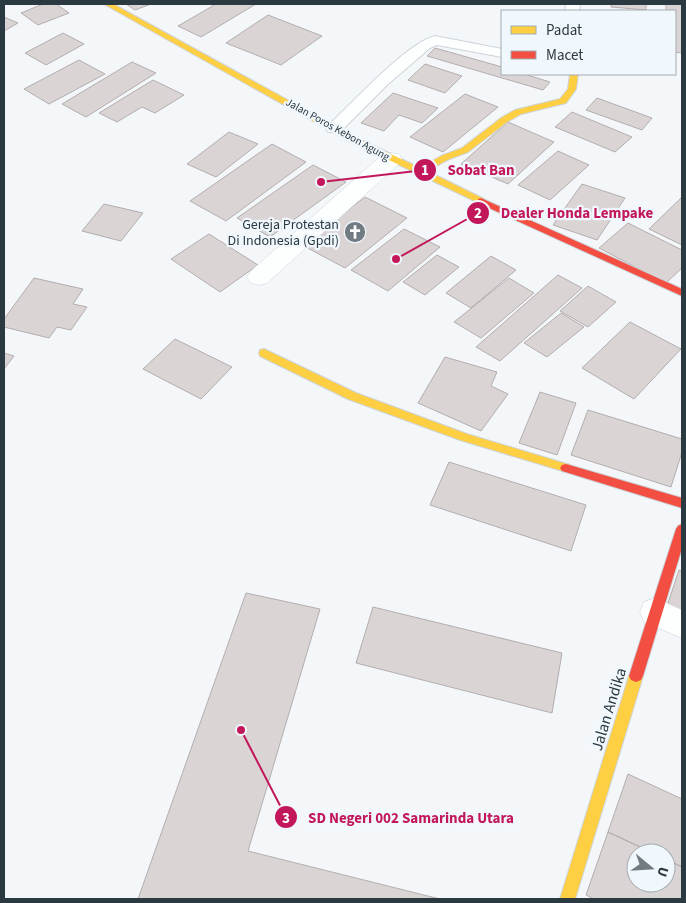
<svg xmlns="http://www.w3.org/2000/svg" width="686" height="903" viewBox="0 0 686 903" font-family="'Source Sans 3',sans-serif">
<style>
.building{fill:#dbd4d5;stroke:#b3adae}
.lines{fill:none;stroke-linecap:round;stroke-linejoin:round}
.lane-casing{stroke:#ccd4d9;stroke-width:2}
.street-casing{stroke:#ccd4d9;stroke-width:1}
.slow-casing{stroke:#ccd4d9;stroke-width:2}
.jam-casing{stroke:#ccd4d9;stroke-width:2}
.lane{fill:#fdfefe;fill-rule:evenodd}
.street{fill:#fdfefe;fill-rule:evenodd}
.slow{fill:#ffcf43;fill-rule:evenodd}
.jam{fill:#f24e42;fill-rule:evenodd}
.labels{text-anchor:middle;stroke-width:4.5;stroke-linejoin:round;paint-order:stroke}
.far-street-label{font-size:11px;fill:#2b3941;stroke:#f1f8fd}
.poi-label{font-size:14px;fill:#2b3941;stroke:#f1f8fd;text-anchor:end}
.near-street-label{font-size:16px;fill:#2b3941;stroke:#f1f8fd}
.leader{fill:none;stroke:#c2185b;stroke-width:2}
.callout-dot{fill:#c2185b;stroke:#f1f8fd;stroke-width:2}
.mark-label{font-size:15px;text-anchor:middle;font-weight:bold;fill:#fff}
.callout-label{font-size:15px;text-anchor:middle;font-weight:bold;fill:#c2185b;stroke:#f1f8fd;stroke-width:4.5;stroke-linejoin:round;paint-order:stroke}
</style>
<rect width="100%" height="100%" fill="#f4f7fa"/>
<path class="building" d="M 43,4 L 56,4 L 69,13 L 38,25 L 21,13 Z
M 126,4 L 151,4 L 135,10 Z
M 216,4 L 256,4 L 201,37 L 178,26 Z
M 611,4 L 646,4 L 646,10 L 611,7 Z
M 666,4 L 682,4 L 682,53 L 675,52 L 675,11 L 666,11 Z
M 268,15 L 322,36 L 281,65 L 226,43 Z
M 4,17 L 18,23 L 4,31 Z
M 63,33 L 84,44 L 46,65 L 25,53 Z
M 435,48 L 502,67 L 502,74 L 524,74 L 550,82 L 543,90 L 427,56 Z
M 79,60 L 105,74 L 49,104 L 24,89 Z
M 132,62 L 156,73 L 86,117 L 62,104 Z
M 425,64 L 462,76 L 445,93 L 408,80 Z
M 153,80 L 184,95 L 155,113 L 142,107 L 117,122 L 99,113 Z
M 393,93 L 438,108 L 422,123 L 399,115 L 384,131 L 361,123 Z
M 465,94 L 498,107 L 443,152 L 410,137 Z
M 597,98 L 652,118 L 642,130 L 586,110 Z
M 572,112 L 632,137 L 615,152 L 555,127 Z
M 508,122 L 554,142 L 508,184 L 461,164 Z
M 229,132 L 258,144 L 216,177 L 187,164 Z
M 272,144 L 306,162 L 226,221 L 190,201 Z
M 558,151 L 589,165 L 550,200 L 518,185 Z
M 313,165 L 346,182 L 270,237 L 237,218 Z
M 582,184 L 625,198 L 597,240 L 553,225 Z
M 365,197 L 407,218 L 345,268 L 302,245 Z
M 682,197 L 682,245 L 649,229 Z
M 104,204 L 143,213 L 121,241 L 82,231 Z
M 628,223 L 682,250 L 682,268 L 666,283 L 599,248 Z
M 404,229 L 440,247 L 388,291 L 351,270 Z
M 209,234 L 258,265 L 220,292 L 171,259 Z
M 437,255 L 459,267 L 425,295 L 403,282 Z
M 491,256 L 516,270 L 471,308 L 446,293 Z
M 558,275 L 582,288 L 500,361 L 476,347 Z
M 34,278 L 83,289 L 73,304 L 87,307 L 71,330 L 57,327 L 49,338 L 4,327 L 4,319 Z
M 509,278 L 534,293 L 481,338 L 454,322 Z
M 588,286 L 616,302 L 588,327 L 560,311 Z
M 561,313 L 584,327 L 547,357 L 524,343 Z
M 630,322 L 681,349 L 634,399 L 582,368 Z
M 175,339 L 232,367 L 201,399 L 143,369 Z
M 4,353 L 14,356 L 4,369 Z
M 445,357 L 497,372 L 491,386 L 508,394 L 481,431 L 418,403 Z
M 540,392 L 576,403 L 557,455 L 519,443 Z
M 588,410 L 682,439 L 682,452 L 671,487 L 571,455 Z
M 449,462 L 586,505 L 571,551 L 430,505 Z
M 679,570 L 682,571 L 682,612 L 667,606 Z
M 246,593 L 320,609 L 248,851 L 440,899 L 138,899 Z
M 373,607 L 562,653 L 552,713 L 356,663 Z
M 628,774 L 682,799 L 682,867 L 666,859 L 666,853 L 653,853 L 608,832 Z
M 608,832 L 653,853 L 636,853 L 636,883 L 666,883 L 666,859 L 682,867 L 682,899 L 594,899 L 586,895 Z"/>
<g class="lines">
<g class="lane-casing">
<path id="lane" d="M 566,4 L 580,4 L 579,11 L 565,11 Z
M 435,36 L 502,49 L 502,57 L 437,45 L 430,48 L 387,85 L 340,132 L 328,132 L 326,129 L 328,126 C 351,104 408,42 435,36 Z"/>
</g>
<g class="street-casing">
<path id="street" d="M 391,153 L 399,154 L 402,159 L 399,164 L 267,283 L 259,285 L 251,283 L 247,277 L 251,271 L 383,154 Z
M 655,598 L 682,610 L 682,638 L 644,622 L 640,612 L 644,602 Z"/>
</g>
<g class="slow-casing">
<path id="slow" d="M 104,4 L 113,4 L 351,135 L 420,168 L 441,156 L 462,148 L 501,118 L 515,110 L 560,99 L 568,89 L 570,74 L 578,74 L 576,89 L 566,103 L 521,114 L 507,122 L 468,152 L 447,160 L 427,171 L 484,199 L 484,203 L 481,204 L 345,139 Z
M 264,349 L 356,393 L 467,434 L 570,465 L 572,468 L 570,471 L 566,472 L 460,440 L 348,399 L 260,356 L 259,353 L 260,350 Z
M 636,670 L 641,672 L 643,676 L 575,899 L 560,899 L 629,676 L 631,672 Z"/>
</g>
<g class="jam-casing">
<path id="jam" d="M 481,198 L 682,289 L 682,296 L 478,203 L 478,199 Z
M 566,464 L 682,498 L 682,508 L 562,471 L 560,468 L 562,465 Z
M 682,524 L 682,548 L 643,676 L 641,680 L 636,682 L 631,680 L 629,676 L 676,529 L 678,526 Z"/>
</g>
<use href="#lane" class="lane"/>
<use href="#street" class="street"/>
<use href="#slow" class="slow"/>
<use href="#jam" class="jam"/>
</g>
<defs>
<g id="church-disc" transform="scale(1.125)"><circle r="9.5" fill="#717c82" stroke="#f1f8fd"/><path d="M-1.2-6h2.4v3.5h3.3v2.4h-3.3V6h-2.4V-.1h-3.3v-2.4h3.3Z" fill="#fff"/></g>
</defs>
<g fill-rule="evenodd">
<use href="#church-disc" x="355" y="232"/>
</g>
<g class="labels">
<g class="far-street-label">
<text transform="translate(338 129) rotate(29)" y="4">Jalan Poros Kebon Agung</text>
</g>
<g class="poi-label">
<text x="339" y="229">Gereja Protestan<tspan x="339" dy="16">Di Indonesia (Gpdi)</tspan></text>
</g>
<g class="near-street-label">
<text transform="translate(608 709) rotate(-73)" y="6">Jalan Andika</text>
</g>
</g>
<path class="leader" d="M321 182L425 170M396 259L478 213M241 730L286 817"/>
<g class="callout-dot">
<circle cx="321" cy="182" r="5"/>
<circle cx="396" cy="259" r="5"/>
<circle cx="241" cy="730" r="5"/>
<circle cx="425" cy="170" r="12"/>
<circle cx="478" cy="213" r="12"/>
<circle cx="286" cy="817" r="12"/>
</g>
<g class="mark-label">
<text x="425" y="175">1</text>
<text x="478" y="218">2</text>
<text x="286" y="823">3</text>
</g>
<g class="callout-label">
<text x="481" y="175">Sobat Ban</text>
<text x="577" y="218">Dealer Honda Lempake</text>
<text x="411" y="823">SD Negeri 002 Samarinda Utara</text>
</g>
<rect width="686" height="903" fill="none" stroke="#2b3941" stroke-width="10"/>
<rect x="501" y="10" width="175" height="65" fill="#f1f8fd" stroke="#a2acb2"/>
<rect x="511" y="26" width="25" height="8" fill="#ffcf43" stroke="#a2acb2"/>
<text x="546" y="35" font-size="15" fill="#2b3941">Padat</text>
<rect x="511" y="51" width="25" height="8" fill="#f24e42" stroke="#a2acb2"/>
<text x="546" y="60" font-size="15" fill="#2b3941">Macet</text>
<g transform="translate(651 868) rotate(108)"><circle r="24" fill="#f1f8fd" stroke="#a2acb2"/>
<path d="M0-4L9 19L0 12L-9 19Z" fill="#717c82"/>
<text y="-8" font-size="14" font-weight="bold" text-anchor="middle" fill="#2b3941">U</text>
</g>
</svg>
